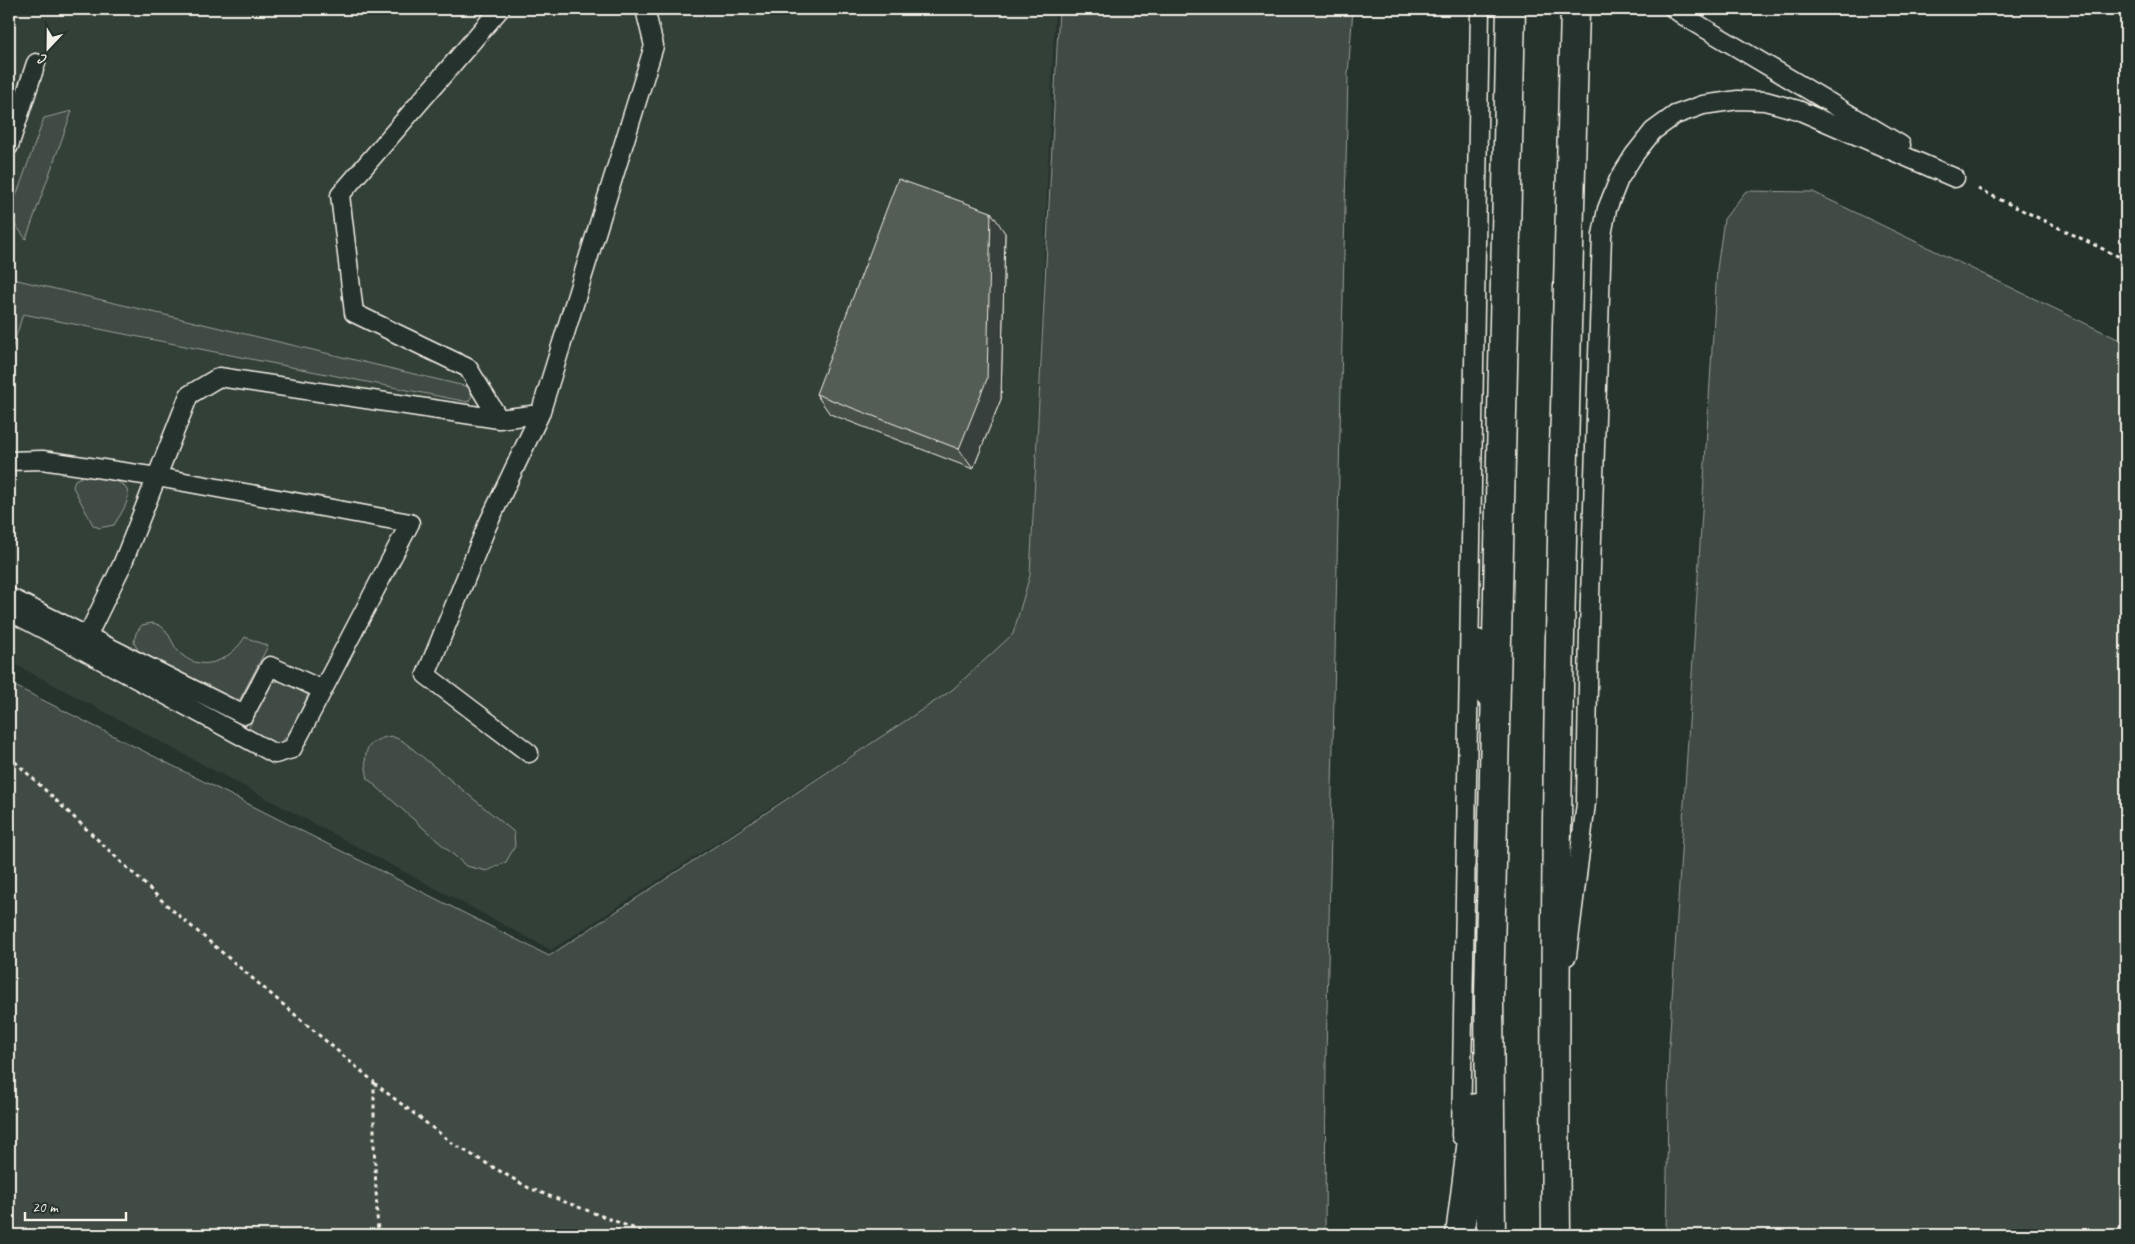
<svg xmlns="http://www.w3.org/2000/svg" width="2135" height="1244" viewBox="0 0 2135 1244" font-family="Caveat,sans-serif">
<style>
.built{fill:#333f39}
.green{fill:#414b45;stroke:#9a9e96}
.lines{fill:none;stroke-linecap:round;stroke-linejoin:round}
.lane-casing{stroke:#f4f1e8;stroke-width:21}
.highway-casing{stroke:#f4f1e8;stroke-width:31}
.path{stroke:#f4f1e8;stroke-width:3;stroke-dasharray:4 4;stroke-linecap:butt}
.lane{stroke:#26332d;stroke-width:18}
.highway{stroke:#26332d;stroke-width:28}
.wall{fill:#474f49;stroke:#f4f1e8}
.shaded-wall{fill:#39403c;stroke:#f4f1e8}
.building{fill:#525c55;stroke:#f4f1e8}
</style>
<rect width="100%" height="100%" fill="#26332d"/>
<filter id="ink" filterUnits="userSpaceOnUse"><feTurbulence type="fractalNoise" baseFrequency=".02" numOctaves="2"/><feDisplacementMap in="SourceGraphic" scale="10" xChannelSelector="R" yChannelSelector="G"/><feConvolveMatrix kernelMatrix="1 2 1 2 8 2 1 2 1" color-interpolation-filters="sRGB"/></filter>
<g filter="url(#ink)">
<path class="built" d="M 9,9 L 1055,9 L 1030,575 L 1013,634 L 952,690 L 551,950 L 9,661 Z"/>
<path class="green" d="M 1059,9 L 1353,9 L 1348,74 L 1326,1056 L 1325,1235 L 9,1235 L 9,683 L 549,956 L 952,690 L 1013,634 L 1030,575 Z
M 72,111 L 26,239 L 9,216 L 44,118 Z
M 1746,191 L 1813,192 L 2126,343 L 2126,1235 L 1666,1235 L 1669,1047 L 1717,269 L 1724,219 Z
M 9,278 L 469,387 L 472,396 L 468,402 L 23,314 L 9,359 Z
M 83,476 C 96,478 130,477 128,497 C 127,506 118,518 114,525 L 99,528 L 93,525 L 73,487 L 75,480 Z
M 152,623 C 171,626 169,644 182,655 C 205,674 232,658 245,637 L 268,646 L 238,703 L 139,652 L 134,643 L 136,633 L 142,625 Z
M 280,681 L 308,695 C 300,710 289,746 270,746 C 262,745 252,738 245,735 L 272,682 Z
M 391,736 L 403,741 L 514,832 L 515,846 L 506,862 L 487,871 L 466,866 L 368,779 C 363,754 363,741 391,736 Z"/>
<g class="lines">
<g class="lane-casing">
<path id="lane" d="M 1674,9 L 1684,16 L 1901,145
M 9,146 L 36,63
M 499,419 L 540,414
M 9,461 L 42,460 L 157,477 L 410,523 L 292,749 L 275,754 L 81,649
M 9,597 L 244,715 L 270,666 L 323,690
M 9,611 L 81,649 L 122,565 L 189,395 L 219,377 L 499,419 L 468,368 L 354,313 L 340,195 L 500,9
M 1478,639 L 1485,697
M 529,753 L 426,675 L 487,526 L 540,414 L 654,46 L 645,9
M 1567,956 L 1586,803 L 1589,628 L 1602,235 L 1607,209 L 1619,179 L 1634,155 L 1653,131 L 1675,115 L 1703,105 L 1738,100 L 1765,101 L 1798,110 L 1955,178
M 1461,1136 L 1480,9"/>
</g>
<g class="highway-casing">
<path id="highway" d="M 1460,1235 L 1476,1108
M 1491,1235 L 1489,998 L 1511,9
M 1556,1235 C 1552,826 1565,417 1575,9"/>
</g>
<path class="path" d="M 1978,189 L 2126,260
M 9,756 L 170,908 L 374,1082 L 374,1144 L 378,1235
M 374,1083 L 455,1145 L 529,1188 L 651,1235"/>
<use href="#lane" class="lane"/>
<use href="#highway" class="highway"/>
</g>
<path class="wall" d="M 1005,233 L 1001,399 L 973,469 L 830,414 L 816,394 Z"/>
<path class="shaded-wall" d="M 991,212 L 1005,233 L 1001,399 L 973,469 L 959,449 Z"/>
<path class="building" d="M 898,179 L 991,212 L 987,379 L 959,449 L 816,394 Z"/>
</g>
<rect width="2135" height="1244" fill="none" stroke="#26332d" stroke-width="30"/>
<rect x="15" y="15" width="2105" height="1214" fill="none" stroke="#f4f1e8" stroke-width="2" filter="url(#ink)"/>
<g transform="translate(48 48) rotate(202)" stroke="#26332d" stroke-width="4" paint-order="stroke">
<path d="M0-4L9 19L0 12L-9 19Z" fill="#f4f1e8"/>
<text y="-8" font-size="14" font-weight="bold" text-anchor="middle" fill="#f4f1e8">С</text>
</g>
<path d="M25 1212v8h101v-8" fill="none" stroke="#f4f1e8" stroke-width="2.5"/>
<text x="32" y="1212" font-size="15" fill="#f4f1e8" stroke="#26332d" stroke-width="4" paint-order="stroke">20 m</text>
</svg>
